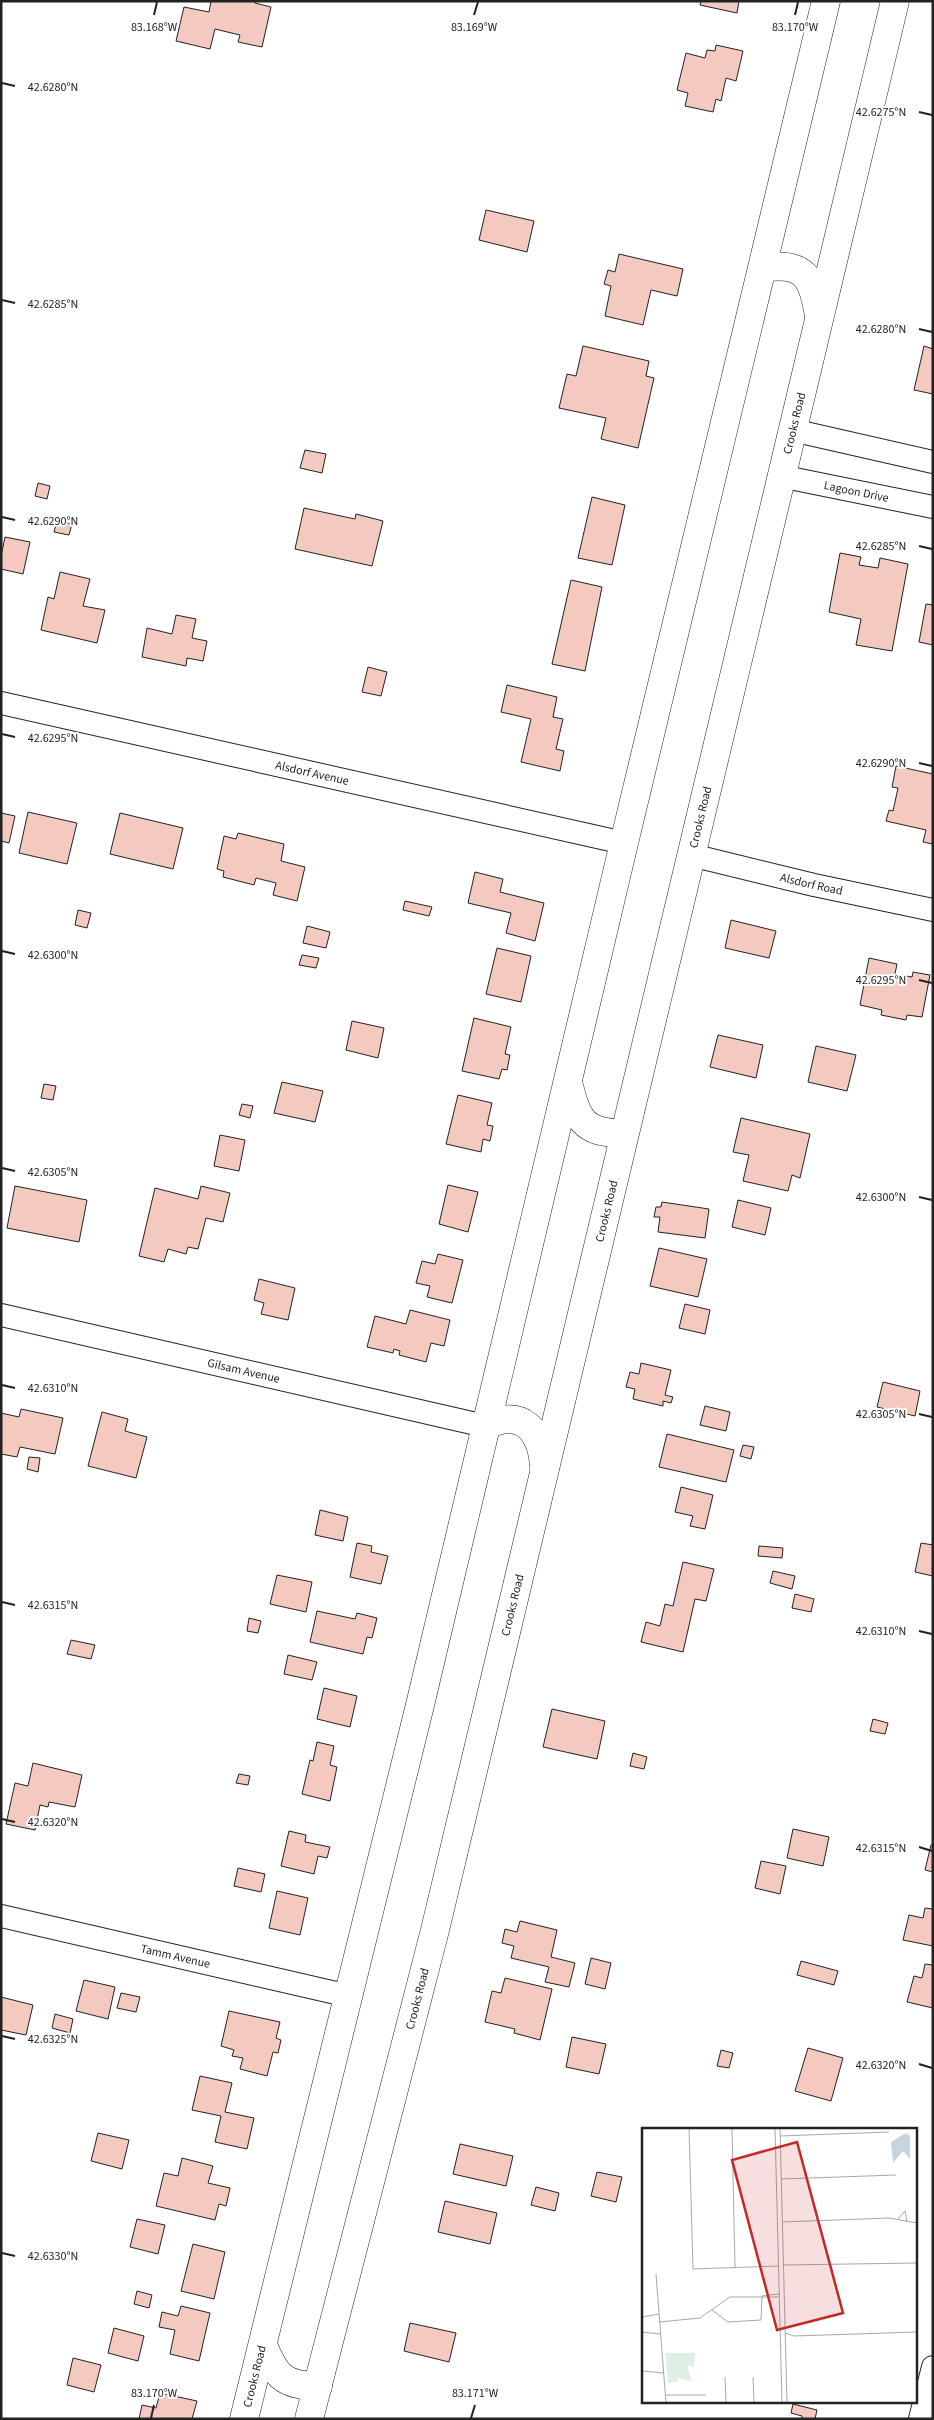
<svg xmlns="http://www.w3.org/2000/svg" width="934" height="2420" viewBox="0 0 934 2420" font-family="'Source Sans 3',sans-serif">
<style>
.building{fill:#f3c9c0;stroke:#222}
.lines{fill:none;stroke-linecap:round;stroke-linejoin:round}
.minor-casing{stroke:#222;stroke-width:24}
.secondary-casing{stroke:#222;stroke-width:29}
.minor{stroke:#fff;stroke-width:22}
.secondary{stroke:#fff;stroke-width:28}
.ticks{fill:none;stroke:#222;stroke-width:2}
.labels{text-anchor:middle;stroke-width:4;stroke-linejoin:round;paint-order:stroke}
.street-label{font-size:12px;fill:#222;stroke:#fff}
.inset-road{fill:none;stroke:#a7a7a7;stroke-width:1}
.view{fill:#c62828;fill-opacity:0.15;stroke:#c62828;stroke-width:2.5}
.inset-edge{fill:none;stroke:#222;stroke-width:2.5}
.ticks-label{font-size:12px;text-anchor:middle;fill:#222;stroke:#fff;stroke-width:4;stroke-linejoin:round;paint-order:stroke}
</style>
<rect width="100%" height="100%" fill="#fff"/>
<path class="building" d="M 211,1 L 255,1 L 255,3 L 271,7 L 262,47 L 238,42 L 240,35 L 215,29 L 210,49 L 176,41 L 184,7 L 209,12 Z
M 701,1 L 739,1 L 737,13 L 700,5 Z
M 716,45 L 743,51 L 736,81 L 726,78 L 721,101 L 716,99 L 713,112 L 685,106 L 688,93 L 677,90 L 686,53 L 705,58 L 707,50 L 715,51 Z
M 486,210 L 534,221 L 527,252 L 479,240 Z
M 619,254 L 683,269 L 677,296 L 651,290 L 643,325 L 605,316 L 611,286 L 604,284 L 608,270 L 615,272 Z
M 583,346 L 649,361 L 646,376 L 654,378 L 638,448 L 601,439 L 606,418 L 559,408 L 567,374 L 576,376 Z
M 924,346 L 933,349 L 933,394 L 914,390 Z
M 305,450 L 326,454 L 322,473 L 300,468 Z
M 38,483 L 50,486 L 47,499 L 35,496 Z
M 592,497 L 625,505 L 612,565 L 578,558 Z
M 304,508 L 355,519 L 356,514 L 383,521 L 372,566 L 295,549 Z
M 57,521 L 72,524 L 69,535 L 54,532 Z
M 5,537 L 30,542 L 23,574 L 1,569 L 1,556 Z
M 840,553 L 861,557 L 859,565 L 878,568 L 880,558 L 908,564 L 892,651 L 856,645 L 861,619 L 829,612 Z
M 60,572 L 90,579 L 83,606 L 105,610 L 97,643 L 41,630 L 48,597 L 54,599 Z
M 571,580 L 602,587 L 585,671 L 552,664 Z
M 926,604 L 933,605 L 933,645 L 919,642 Z
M 176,615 L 196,619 L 192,638 L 207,641 L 203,661 L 187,658 L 186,666 L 142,657 L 147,628 L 172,634 Z
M 368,667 L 387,672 L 381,696 L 362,692 Z
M 507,685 L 557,697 L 553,717 L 563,719 L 556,749 L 564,751 L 560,771 L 521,762 L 531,719 L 501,712 Z
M 896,766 L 933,774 L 933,844 L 923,842 L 926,830 L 886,821 L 889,810 L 893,811 L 898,788 L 892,787 Z
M 28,812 L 77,823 L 67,864 L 19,853 Z
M 1,813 L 15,816 L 9,843 L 1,841 Z
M 120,813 L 183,828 L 173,869 L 110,854 Z
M 238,833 L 284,844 L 281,861 L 305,867 L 297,901 L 273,895 L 276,883 L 256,878 L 254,885 L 223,877 L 224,871 L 217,869 L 224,836 L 236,839 Z
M 475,872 L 503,879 L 500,892 L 544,903 L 535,941 L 506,933 L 511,913 L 468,903 Z
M 405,901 L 432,907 L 429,916 L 403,910 Z
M 78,910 L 91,913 L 87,928 L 75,925 Z
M 731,920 L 776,931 L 769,958 L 725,948 Z
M 307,926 L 330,932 L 326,948 L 303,943 Z
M 497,948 L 531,956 L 521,1002 L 486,994 Z
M 302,955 L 319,958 L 316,968 L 299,965 Z
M 869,958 L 897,964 L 895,974 L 912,977 L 913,972 L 930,975 L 922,1017 L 907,1015 L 906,1020 L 881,1015 L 882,1010 L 860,1005 Z
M 474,1018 L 511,1027 L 505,1054 L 510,1055 L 507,1070 L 502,1069 L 499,1079 L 462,1071 Z
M 352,1021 L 384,1028 L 378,1058 L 346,1050 Z
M 718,1035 L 763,1045 L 756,1078 L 710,1067 Z
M 816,1046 L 856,1055 L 847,1091 L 808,1082 Z
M 282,1082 L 323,1091 L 315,1122 L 274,1113 Z
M 44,1084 L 56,1086 L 53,1100 L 41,1098 Z
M 458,1095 L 492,1103 L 487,1125 L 493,1126 L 490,1141 L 483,1139 L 481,1152 L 446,1144 Z
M 242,1104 L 253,1106 L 250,1118 L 239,1115 Z
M 741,1118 L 810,1134 L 800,1178 L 792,1175 L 788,1191 L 743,1181 L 749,1155 L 733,1152 Z
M 220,1135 L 245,1140 L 239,1171 L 214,1166 Z
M 448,1185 L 478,1192 L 468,1232 L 439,1224 Z
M 15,1186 L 87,1200 L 79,1242 L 7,1228 Z
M 201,1186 L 230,1193 L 223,1222 L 206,1218 L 198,1249 L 188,1247 L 186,1254 L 168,1249 L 164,1262 L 139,1256 L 155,1188 L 198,1199 Z
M 738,1200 L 771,1208 L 765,1235 L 732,1227 Z
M 662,1202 L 709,1209 L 705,1238 L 658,1232 L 660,1217 L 654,1217 L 656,1207 L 661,1207 Z
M 659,1248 L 707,1259 L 698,1297 L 650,1286 Z
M 438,1254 L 463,1260 L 452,1303 L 427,1297 L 430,1286 L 416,1283 L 422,1261 L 435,1264 Z
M 259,1279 L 295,1288 L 288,1320 L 261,1314 L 264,1303 L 254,1300 Z
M 685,1304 L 710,1310 L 705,1334 L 679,1328 Z
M 410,1310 L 450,1320 L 444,1346 L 431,1343 L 426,1362 L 399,1355 L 400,1351 L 394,1349 L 393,1353 L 367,1347 L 375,1316 L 406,1324 Z
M 641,1363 L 671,1370 L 665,1395 L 673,1397 L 671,1403 L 663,1401 L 663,1406 L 633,1399 L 635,1389 L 626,1387 L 630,1372 L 639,1374 Z
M 883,1382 L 920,1391 L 915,1416 L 877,1407 Z
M 705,1406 L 730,1412 L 726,1431 L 700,1425 Z
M 21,1409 L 63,1418 L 55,1454 L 20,1447 L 17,1457 L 1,1454 L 1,1413 L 19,1417 Z
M 102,1412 L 128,1419 L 125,1431 L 147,1437 L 136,1478 L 88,1466 Z
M 667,1434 L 734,1450 L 726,1482 L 659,1467 Z
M 743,1445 L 754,1447 L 751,1459 L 740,1456 Z
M 29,1457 L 40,1458 L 38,1472 L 27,1469 Z
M 681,1487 L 713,1495 L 705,1529 L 690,1526 L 693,1516 L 675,1512 Z
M 320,1510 L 348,1517 L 343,1541 L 315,1535 Z
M 357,1543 L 372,1546 L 371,1552 L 388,1556 L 381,1584 L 350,1577 Z
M 921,1543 L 933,1545 L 933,1576 L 915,1572 Z
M 759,1546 L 783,1548 L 782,1558 L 758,1556 Z
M 683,1562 L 714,1569 L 706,1601 L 695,1599 L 683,1652 L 641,1642 L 646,1622 L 660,1626 L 665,1604 L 673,1606 Z
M 773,1571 L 795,1576 L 792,1589 L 770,1583 Z
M 277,1575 L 312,1582 L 306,1612 L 270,1604 Z
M 795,1594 L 814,1599 L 811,1612 L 792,1608 Z
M 317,1611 L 355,1619 L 357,1613 L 377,1618 L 372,1638 L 367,1637 L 363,1654 L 310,1642 Z
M 249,1618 L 261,1621 L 258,1633 L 247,1631 Z
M 71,1640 L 95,1645 L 91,1659 L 67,1654 Z
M 288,1655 L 317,1662 L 312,1680 L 284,1674 Z
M 324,1688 L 357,1696 L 350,1727 L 317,1719 Z
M 552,1709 L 605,1721 L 597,1759 L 543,1747 Z
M 873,1719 L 888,1723 L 885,1734 L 870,1731 Z
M 317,1742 L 334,1746 L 330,1765 L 337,1767 L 330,1801 L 302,1794 L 310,1760 L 313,1761 Z
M 633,1753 L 647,1757 L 644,1769 L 630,1766 Z
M 33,1763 L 82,1775 L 75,1807 L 49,1802 L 48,1807 L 40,1805 L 35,1830 L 6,1824 L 15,1783 L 28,1786 Z
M 239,1774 L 250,1776 L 248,1785 L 236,1783 Z
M 793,1829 L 829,1837 L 823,1866 L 787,1858 Z
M 289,1831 L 306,1835 L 305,1842 L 330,1847 L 327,1858 L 318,1856 L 314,1874 L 281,1866 Z
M 931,1845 L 933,1845 L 933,1872 L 925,1870 Z
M 761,1861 L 786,1866 L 780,1894 L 755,1888 Z
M 238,1868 L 265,1874 L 261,1892 L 234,1886 Z
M 277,1891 L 308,1898 L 300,1935 L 269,1928 Z
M 925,1908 L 933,1909 L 933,1946 L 903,1940 L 909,1915 L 923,1918 Z
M 520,1921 L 557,1930 L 551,1957 L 575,1963 L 569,1987 L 545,1982 L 549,1967 L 511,1958 L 514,1946 L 502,1943 L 505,1929 L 517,1932 Z
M 591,1958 L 611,1963 L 605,1989 L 585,1984 Z
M 801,1961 L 838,1971 L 834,1985 L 797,1975 Z
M 925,1964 L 933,1965 L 933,2008 L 907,2002 L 914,1976 L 922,1978 Z
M 505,1978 L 552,1989 L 540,2040 L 514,2033 L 515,2029 L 485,2022 L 492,1991 L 501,1993 Z
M 84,1980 L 115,1987 L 108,2019 L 76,2011 Z
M 121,1993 L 140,1997 L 136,2012 L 117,2008 Z
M 1,1997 L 33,2005 L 26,2035 L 1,2030 Z
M 229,2011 L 280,2022 L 276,2038 L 281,2040 L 278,2053 L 273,2052 L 267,2076 L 240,2069 L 243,2058 L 232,2056 L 234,2050 L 221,2046 Z
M 55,2014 L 73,2019 L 70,2033 L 52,2028 Z
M 572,2037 L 606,2044 L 599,2074 L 566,2067 Z
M 808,2048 L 843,2058 L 831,2101 L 795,2091 Z
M 721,2050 L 733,2053 L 729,2068 L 717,2066 Z
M 200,2076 L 232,2083 L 225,2112 L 254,2118 L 247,2149 L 215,2142 L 221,2116 L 192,2110 Z
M 98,2133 L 129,2140 L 122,2169 L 91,2161 Z
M 460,2144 L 513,2156 L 506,2186 L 453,2174 Z
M 182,2158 L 213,2166 L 208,2183 L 230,2188 L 226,2206 L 219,2204 L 215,2220 L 156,2206 L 164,2173 L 178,2176 Z
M 597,2172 L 622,2177 L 616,2202 L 591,2196 Z
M 536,2187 L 559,2193 L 555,2211 L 531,2205 Z
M 445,2201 L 497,2213 L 490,2244 L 438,2232 Z
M 137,2219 L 165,2225 L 158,2254 L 130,2247 Z
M 193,2244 L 225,2252 L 214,2299 L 181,2291 Z
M 137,2291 L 152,2295 L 149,2308 L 134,2304 Z
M 181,2306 L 210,2313 L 199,2361 L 170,2354 L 175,2330 L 159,2327 L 162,2312 L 178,2316 Z
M 410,2323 L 456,2333 L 449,2362 L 404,2351 Z
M 114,2328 L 144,2336 L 138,2361 L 108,2353 Z
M 73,2358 L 101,2365 L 94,2392 L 67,2385 Z
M 160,2393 L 197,2401 L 192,2419 L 139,2419 L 142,2405 L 156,2408 Z
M 793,2404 L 817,2410 L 815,2419 L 802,2419 L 802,2416 L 791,2413 Z"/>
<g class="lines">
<g class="minor-casing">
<g id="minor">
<path d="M 792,430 L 933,462"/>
<path id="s1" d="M 780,476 L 933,507"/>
<path id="s2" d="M 1,703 L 624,843"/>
<path id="s3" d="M 691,855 L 814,885 L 933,910"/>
<path id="s4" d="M 1,1315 L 485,1426"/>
<path id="s5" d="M 1,1916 L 349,1996"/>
<path d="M 920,2419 L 933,2367"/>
</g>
</g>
<g class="secondary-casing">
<g id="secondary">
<path d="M 763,268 C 805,261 813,278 819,316"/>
<path d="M 568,1082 C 577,1118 582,1134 624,1133"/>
<path d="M 485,1426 C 522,1407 542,1431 544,1467"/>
<path d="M 263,2345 C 275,2375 283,2386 318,2386"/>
<path id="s6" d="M 244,2419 L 420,1705 L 624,843 L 826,1"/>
<path id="s7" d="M 309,2419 L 435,1930 L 895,1"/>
</g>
</g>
<use href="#minor" class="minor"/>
<use href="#secondary" class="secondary"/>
</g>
<path class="ticks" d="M 154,15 L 157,2M 474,15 L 478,2M 795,15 L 798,2M 2,83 L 15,86M 919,112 L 932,115M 2,300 L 15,303M 919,329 L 932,332M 2,517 L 15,520M 919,546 L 932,549M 2,734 L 15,737M 919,763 L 932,766M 2,951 L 15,954M 919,980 L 932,983M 2,1168 L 15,1171M 919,1197 L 932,1200M 2,1385 L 15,1388M 919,1414 L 932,1417M 2,1602 L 15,1605M 919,1631 L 932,1634M 2,1819 L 15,1822M 919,1847 L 932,1851M 2,2036 L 15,2039M 919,2064 L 932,2068M 2,2253 L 15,2256M 151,2418 L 154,2405M 471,2418 L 475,2405"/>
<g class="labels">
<g class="street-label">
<text dy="4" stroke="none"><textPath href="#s7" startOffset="2054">Crooks Road</textPath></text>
<text dy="4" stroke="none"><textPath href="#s1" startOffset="78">Lagoon Drive</textPath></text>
<text dy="4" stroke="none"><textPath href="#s2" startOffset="319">Alsdorf Avenue</textPath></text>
<text dy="4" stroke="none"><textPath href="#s7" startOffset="1649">Crooks Road</textPath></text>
<text dy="4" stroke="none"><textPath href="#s3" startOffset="124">Alsdorf Road</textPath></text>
<text dy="4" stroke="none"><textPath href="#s7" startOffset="1244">Crooks Road</textPath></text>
<text dy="4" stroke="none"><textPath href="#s4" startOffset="249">Gilsam Avenue</textPath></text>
<text dy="4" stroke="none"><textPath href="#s7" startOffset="839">Crooks Road</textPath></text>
<text dy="4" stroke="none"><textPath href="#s5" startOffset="179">Tamm Avenue</textPath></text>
<text dy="4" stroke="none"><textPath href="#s7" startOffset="434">Crooks Road</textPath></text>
<text dy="4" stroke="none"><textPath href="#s6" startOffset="44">Crooks Road</textPath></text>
</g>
</g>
<g transform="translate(642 2128)">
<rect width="275" height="275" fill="#fff"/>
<path d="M 23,225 L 53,225 L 52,239 L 45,237 L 50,253 L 36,250 L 36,254 L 26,255 Z" fill="#e0efe3"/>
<path d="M 264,5 L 268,8 L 268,31 L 261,23 L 251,35 L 249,14 Z" fill="#c7d3dd"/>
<path class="inset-road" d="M 47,0 L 51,141 L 136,138M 90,0 L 93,140M 133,0 L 140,275M 138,0 L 145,275M 138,8 L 247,4M 139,51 L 254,47M 256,91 L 263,83 L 265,94M 140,94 L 247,90 L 275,95M 142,137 L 275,135M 14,146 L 24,275M 120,168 L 137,166M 70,182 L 86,194 L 119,192 L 120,168M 0,189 L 17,186M 17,194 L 58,190 L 88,169 L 137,169M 0,204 L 18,206M 143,205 L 152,208 L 275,204M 0,243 L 22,245M 83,249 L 84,275M 111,249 L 112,275M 23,267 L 64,267"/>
<path class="view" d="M 155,14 L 201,185 L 135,202 L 90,32 Z"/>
<rect width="275" height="275" class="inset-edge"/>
</g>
<g class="ticks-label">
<text x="154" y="31">83.168°W</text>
<text x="474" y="31">83.169°W</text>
<text x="795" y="31">83.170°W</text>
<text x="53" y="91">42.6280°N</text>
<text x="881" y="116">42.6275°N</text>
<text x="53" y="308">42.6285°N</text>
<text x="881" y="333">42.6280°N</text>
<text x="53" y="525">42.6290°N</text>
<text x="881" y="550">42.6285°N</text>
<text x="53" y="742">42.6295°N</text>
<text x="881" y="767">42.6290°N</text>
<text x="53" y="959">42.6300°N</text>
<text x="881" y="984">42.6295°N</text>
<text x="53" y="1176">42.6305°N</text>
<text x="881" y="1201">42.6300°N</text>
<text x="53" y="1392">42.6310°N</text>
<text x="881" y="1418">42.6305°N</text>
<text x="53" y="1609">42.6315°N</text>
<text x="881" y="1635">42.6310°N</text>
<text x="53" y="1826">42.6320°N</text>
<text x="881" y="1852">42.6315°N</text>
<text x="53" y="2043">42.6325°N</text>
<text x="881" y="2069">42.6320°N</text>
<text x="53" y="2260">42.6330°N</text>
<text x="154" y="2397">83.170°W</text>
<text x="475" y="2397">83.171°W</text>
</g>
<rect width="934" height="2420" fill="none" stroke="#222222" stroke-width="5"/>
</svg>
